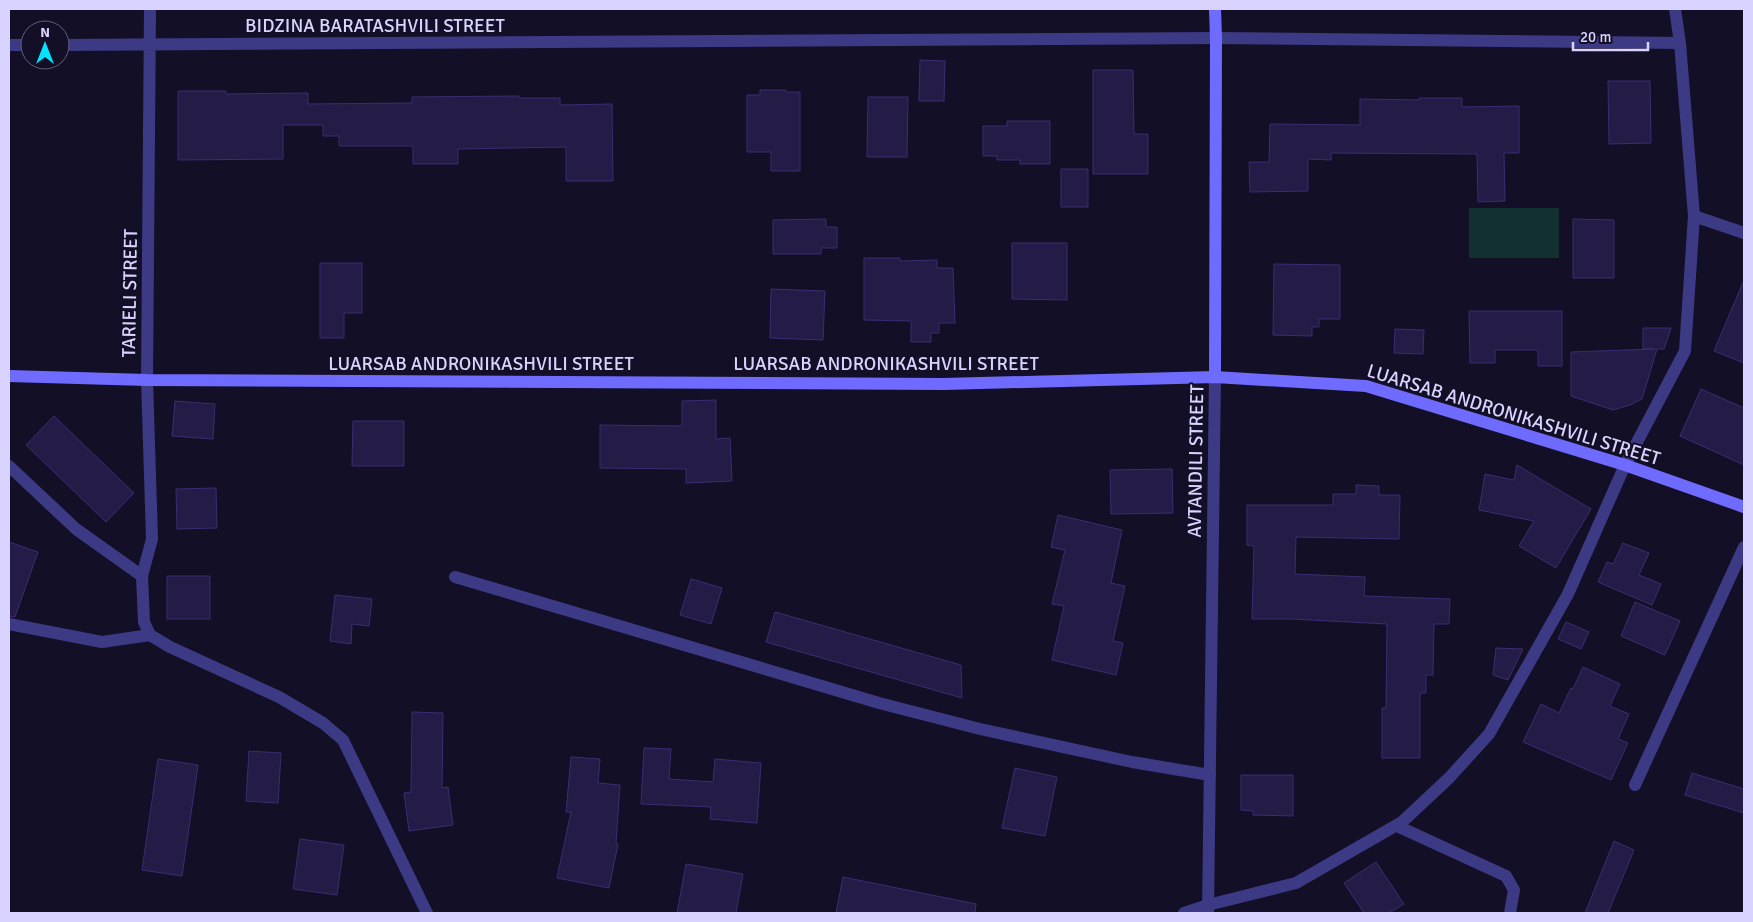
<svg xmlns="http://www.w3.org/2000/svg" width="1753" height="922" viewBox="0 0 1753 922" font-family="Signika,sans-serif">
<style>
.green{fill:#12302f}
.building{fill:#241b47;stroke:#3b2d73}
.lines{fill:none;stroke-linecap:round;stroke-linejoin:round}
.lane{stroke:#3d3a85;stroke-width:12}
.street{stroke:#3d3a85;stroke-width:12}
.secondary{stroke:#6f6bff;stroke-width:12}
.labels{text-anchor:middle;stroke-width:4;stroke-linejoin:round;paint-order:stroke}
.street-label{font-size:19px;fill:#d9d4ff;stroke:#130f26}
</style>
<rect width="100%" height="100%" fill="#130f26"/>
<path class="green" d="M 1469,208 L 1559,208 L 1559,258 L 1469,258 Z"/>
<path class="building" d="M 920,60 L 945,61 L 944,101 L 919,101 Z
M 1093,70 L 1133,70 L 1134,134 L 1148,134 L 1148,174 L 1093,174 Z
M 1608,81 L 1650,81 L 1651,143 L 1609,144 Z
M 760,90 L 786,90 L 786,92 L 800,92 L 800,171 L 771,171 L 771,152 L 747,152 L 747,95 L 760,95 Z
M 178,91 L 226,91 L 226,94 L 308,93 L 308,104 L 412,103 L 412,97 L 519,96 L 519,98 L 560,98 L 560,105 L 612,104 L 613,181 L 566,181 L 566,147 L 458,149 L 458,164 L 413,164 L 413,146 L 339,146 L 339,136 L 323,136 L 323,125 L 283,125 L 283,159 L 178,160 Z
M 868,97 L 908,97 L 907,157 L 867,157 Z
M 1419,98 L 1462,98 L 1462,107 L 1519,106 L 1519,153 L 1504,153 L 1505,201 L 1478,202 L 1477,154 L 1331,153 L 1331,160 L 1308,159 L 1308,191 L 1250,192 L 1249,162 L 1269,162 L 1270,124 L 1360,125 L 1360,99 L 1419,100 Z
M 1007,121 L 1050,121 L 1050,164 L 1020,164 L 1020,160 L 997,160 L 997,156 L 983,156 L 983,126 L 1007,126 Z
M 1061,169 L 1088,169 L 1088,207 L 1061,207 Z
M 826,219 L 826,227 L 837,227 L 837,248 L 821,248 L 821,254 L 773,254 L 773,220 Z
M 1573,219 L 1614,220 L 1614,278 L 1573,278 Z
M 1012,243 L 1067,243 L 1067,300 L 1012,299 Z
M 864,258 L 900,258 L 900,261 L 937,260 L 937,268 L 953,268 L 955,323 L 939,323 L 939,333 L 931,333 L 931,342 L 911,342 L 911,321 L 864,320 Z
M 320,263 L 362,263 L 362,313 L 344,313 L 344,338 L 320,338 Z
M 1274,264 L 1340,265 L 1340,319 L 1319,319 L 1319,327 L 1312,327 L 1312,336 L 1273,335 Z
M 1744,280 L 1744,363 L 1714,351 Z
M 771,289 L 825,291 L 823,340 L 770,338 Z
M 1469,311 L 1562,311 L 1562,366 L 1538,366 L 1538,350 L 1495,350 L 1495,363 L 1470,363 Z
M 1643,328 L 1671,328 L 1664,349 L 1657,349 L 1642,399 L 1630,405 L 1613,410 L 1571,396 L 1571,352 L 1655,349 L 1643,349 Z
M 1395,329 L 1424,330 L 1423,354 L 1394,353 Z
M 1701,389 L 1744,408 L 1744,465 L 1680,436 Z
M 716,400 L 716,439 L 730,438 L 732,481 L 686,483 L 686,469 L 600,468 L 600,425 L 682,426 L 682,401 Z
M 175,401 L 215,404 L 213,439 L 172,436 Z
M 54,416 L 134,493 L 106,522 L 26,445 Z
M 353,421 L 404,421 L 404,466 L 352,466 Z
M 1517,465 L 1591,509 L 1556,568 L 1519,546 L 1534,521 L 1479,510 L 1485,474 L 1514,480 Z
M 1172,469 L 1173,513 L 1111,514 L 1110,470 Z
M 1356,485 L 1379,486 L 1379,495 L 1400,495 L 1399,539 L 1296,537 L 1295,574 L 1365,577 L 1364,596 L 1450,599 L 1449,624 L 1434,624 L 1433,675 L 1426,675 L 1426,693 L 1420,693 L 1420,758 L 1382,758 L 1382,708 L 1386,708 L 1387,624 L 1292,619 L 1252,619 L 1254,546 L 1247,545 L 1247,505 L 1333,505 L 1333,494 L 1356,494 Z
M 216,488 L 217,528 L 177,529 L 176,489 Z
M 1058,515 L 1122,530 L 1111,583 L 1125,586 L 1113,641 L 1123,643 L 1116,675 L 1052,660 L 1064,606 L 1052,604 L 1065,550 L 1051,547 Z
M 9,542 L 38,552 L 15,617 L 9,616 Z
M 1623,543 L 1649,553 L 1639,575 L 1661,584 L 1652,605 L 1598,582 L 1607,562 L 1613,564 Z
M 167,576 L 210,576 L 210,619 L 167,619 Z
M 691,579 L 722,588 L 711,624 L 680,615 Z
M 335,595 L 372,599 L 369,626 L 352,624 L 351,644 L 330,641 Z
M 1635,602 L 1680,621 L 1665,655 L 1621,636 Z
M 775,612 L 961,665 L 962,698 L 766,642 Z
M 1566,622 L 1589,632 L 1581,649 L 1558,639 Z
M 1496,648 L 1523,649 L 1508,680 L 1493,675 Z
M 1583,667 L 1620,684 L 1610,706 L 1629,714 L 1618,739 L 1628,743 L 1611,780 L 1523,742 L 1541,704 L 1559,713 L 1571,688 L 1573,689 Z
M 412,712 L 443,713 L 442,788 L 448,787 L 453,825 L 409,831 L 404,793 L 411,792 Z
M 644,748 L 671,749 L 669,779 L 713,782 L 715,759 L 761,763 L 757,823 L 710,819 L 711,807 L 641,804 Z
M 249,751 L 281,753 L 278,803 L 246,801 Z
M 571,757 L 600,759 L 598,783 L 620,785 L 616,843 L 618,844 L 609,888 L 557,878 L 571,812 L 566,812 Z
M 158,759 L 198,765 L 182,876 L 142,870 Z
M 1015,768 L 1057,777 L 1045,836 L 1002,828 Z
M 1692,773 L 1744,789 L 1744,813 L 1685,795 Z
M 1241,775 L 1293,775 L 1293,816 L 1253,815 L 1253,811 L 1241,810 Z
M 300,839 L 344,845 L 337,895 L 293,889 Z
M 1614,841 L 1634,850 L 1608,913 L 1585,913 Z
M 1376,862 L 1404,904 L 1389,913 L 1364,913 L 1344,883 Z
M 686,864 L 743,874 L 736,913 L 677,913 Z
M 843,877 L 976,904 L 975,913 L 836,913 Z"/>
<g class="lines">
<path class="lane" d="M 455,577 L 879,703 L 980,729 L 1132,762 L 1210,775
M 1635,785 L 1744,547
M 1397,826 L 1506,876 L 1514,890 L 1510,913
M 1184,913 L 1208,905"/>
<path class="street" d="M 9,45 L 30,45
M 60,45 L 1216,38 L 1680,43
M 1694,216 L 1744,233
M 9,466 L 76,529 L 142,576 L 144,622 L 150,635 L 170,647 L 279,697 L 323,723 L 343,740 L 427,913
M 142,576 L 152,539 L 147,380 L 150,9
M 9,624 L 102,642 L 150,635
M 1208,905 L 1296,883 L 1402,822 L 1449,778 L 1489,734 L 1568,594 L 1625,465 L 1685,351 L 1694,216 L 1680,43 L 1675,9
M 1208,912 L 1215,377"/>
<path class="secondary" d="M 9,376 L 147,380 L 944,384 L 1215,377 L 1366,386 L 1625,465 L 1744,507
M 1215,377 L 1216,38 L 1215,9"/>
</g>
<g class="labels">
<g class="street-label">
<text x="375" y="32">BIDZINA BARATASHVILI STREET</text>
<text transform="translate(129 293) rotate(-89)" y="7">TARIELI STREET</text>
<text x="481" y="370">LUARSAB ANDRONIKASHVILI STREET</text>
<text x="886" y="370">LUARSAB ANDRONIKASHVILI STREET</text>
<text transform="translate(1514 414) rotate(17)" y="7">LUARSAB ANDRONIKASHVILI STREET</text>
<text transform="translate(1195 461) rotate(-89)" y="7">AVTANDILI STREET</text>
</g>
</g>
<rect width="1753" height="922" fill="none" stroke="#d9d4ff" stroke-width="20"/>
<g transform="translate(45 45)"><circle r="24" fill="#130f26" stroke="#625e7d"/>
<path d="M0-4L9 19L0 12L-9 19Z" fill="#00e5ff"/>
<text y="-8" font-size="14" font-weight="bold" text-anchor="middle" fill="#d9d4ff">N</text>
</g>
<path d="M1573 42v8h75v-8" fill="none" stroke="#d9d4ff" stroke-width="2.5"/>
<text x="1580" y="42" font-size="15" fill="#d9d4ff" stroke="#130f26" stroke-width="4" paint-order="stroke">20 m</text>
</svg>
